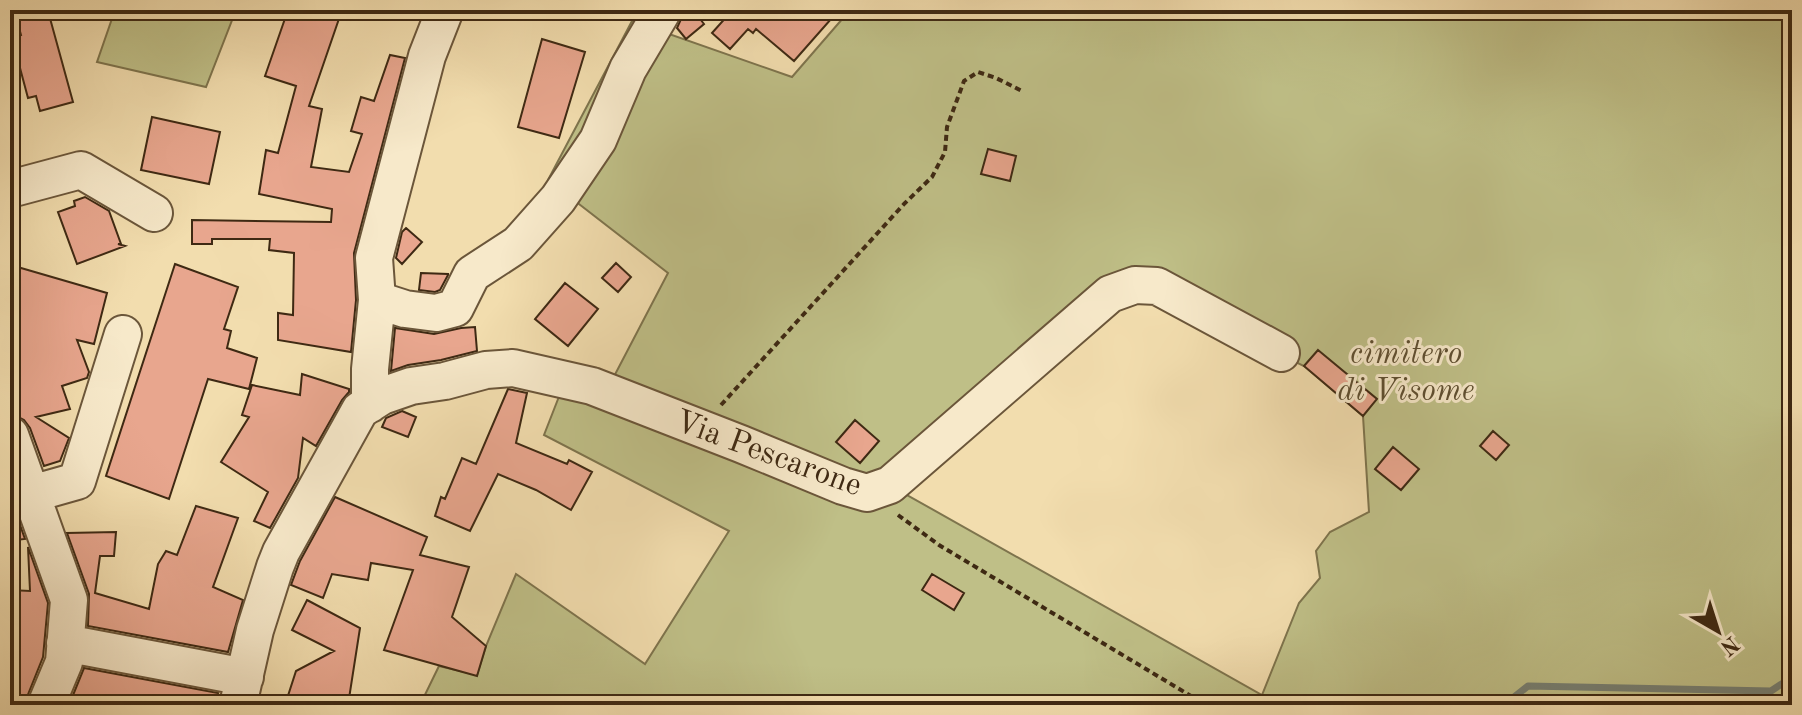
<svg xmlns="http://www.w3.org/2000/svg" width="1802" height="715" viewBox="0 0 1802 715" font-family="'Old Standard TT',serif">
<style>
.green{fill:#bfbf87;stroke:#7e744d;stroke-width:2;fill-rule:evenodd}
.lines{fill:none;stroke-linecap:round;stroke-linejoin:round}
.stream{stroke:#778073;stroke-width:7}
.building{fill:#e8a68e;stroke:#3e2913;stroke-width:2}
.minor-casing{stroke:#6b563a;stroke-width:40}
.path{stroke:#3e2913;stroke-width:4;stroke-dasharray:6 4;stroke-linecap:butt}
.minor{stroke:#f7e9ca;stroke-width:36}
.labels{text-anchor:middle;stroke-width:6;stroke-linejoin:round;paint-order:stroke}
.park-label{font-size:32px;font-style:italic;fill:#5e4e30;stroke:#f7e9ca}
.street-label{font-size:32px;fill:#3e2913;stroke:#f7e9ca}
</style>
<rect width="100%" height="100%" fill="#f2ddae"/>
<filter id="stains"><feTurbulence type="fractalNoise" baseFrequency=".0025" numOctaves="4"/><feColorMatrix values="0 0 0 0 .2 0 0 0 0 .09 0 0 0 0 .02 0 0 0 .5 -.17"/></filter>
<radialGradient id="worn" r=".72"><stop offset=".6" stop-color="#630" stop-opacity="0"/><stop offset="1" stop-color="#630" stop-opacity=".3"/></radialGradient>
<path class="green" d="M 115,10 L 236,10 L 206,87 L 97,62 Z
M 850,10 L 1783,10 L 1792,17 L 1792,705 L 420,705 L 439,666 L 477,675 L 486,646 L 516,574 L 645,664 L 729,531 L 544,435 L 569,371 L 609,386 L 668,273 L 548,180 L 632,21 L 792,77 ZM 1135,285 L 1304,366 L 1363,416 L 1369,512 L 1330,532 L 1316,551 L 1320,578 L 1299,603 L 1262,695 L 891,486 Z"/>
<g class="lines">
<path class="stream" d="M 1504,705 L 1528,686 L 1771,691 L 1792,677"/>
</g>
<path class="building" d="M 288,10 L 342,10 L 309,106 L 322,109 L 311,167 L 349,172 L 362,134 L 351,131 L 361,97 L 374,101 L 390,55 L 405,58 L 354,253 L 356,300 L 351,352 L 278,340 L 278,313 L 293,315 L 294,253 L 269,250 L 270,239 L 212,239 L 212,244 L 192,244 L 192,220 L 331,222 L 332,209 L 259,194 L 266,150 L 278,153 L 296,86 L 265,76 Z
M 685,10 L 693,10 L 704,24 L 686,39 L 677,28 Z
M 726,10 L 839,10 L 794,61 L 756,29 L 753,33 L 748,29 L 730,49 L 712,33 L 730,13 Z
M 48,11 L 73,102 L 40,111 L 36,96 L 28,98 L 12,38 L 21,35 L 17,20 Z
M 542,39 L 585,52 L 559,138 L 518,127 Z
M 152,117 L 220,132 L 209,184 L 141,170 Z
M 988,149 L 1016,156 L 1010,181 L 981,174 Z
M 85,197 L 109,211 L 121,244 L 118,244 L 125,246 L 77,264 L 58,212 L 75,206 L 74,201 Z
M 406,228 L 422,242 L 402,264 L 396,258 L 402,232 Z
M 616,263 L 631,277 L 618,292 L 602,278 Z
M 175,264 L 238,287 L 224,329 L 231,331 L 227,348 L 257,358 L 249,389 L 208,379 L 169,499 L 106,476 Z
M 21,268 L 107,293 L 94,344 L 77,340 L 89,372 L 87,378 L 62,386 L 70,409 L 36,417 L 69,438 L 60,461 L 44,466 L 30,428 L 24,420 L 16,416 L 10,399 L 10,271 Z
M 421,273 L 448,274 L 448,275 L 440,290 L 435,292 L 419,290 Z
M 565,283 L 598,309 L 568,346 L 535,319 Z
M 475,327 L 477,351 L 441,360 L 408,365 L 391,371 L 395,328 L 434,334 L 461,328 Z
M 1318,350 L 1377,399 L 1363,416 L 1304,366 Z
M 302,374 L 349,389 L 349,392 L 342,400 L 316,446 L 303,438 L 298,478 L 270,528 L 254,521 L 268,492 L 221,462 L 249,417 L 242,415 L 252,385 L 300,395 Z
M 508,389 L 527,393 L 516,443 L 567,464 L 569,460 L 592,472 L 571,510 L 536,490 L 498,474 L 470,531 L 435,516 L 441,497 L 445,499 L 462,458 L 476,464 Z
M 402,411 L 416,417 L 408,437 L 382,427 L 386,418 Z
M 855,420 L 879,441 L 860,463 L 836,442 Z
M 1493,431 L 1509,445 L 1496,460 L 1480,446 Z
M 1393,447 L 1419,469 L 1401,490 L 1375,469 Z
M 10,497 L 11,500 L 25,539 L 16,540 L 10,524 Z
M 335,497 L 427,537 L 420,555 L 469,567 L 452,617 L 486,646 L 477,676 L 384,650 L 413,570 L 371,563 L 368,580 L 332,574 L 323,598 L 291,585 L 300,561 Z
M 196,506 L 238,518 L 213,587 L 243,600 L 228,652 L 88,626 L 89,594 L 67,533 L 116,532 L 114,556 L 100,556 L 95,593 L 149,609 L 158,564 L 166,551 L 177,555 Z
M 28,547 L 48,603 L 43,657 L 27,697 L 25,705 L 10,705 L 10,687 L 19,663 L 10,664 L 16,619 L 10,619 L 10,590 L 30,591 Z
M 932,574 L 964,593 L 954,610 L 922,590 Z
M 307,600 L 360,628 L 348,705 L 285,705 L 296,671 L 334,651 L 292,630 Z
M 84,668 L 218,693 L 216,705 L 69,705 Z"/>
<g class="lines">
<g class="minor-casing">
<path id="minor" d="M 10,189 L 81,170 L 154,213
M 377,300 L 405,309 L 436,313 L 455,308 L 472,274 L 518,244 L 558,199 L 598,140 L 628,69 L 663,10
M 370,404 L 370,369 L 377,300 L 374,258 L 427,56 L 445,10
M 10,435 L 69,600 L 64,662 L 46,705
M 31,494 L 77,481 L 123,334
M 65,643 L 245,677
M 238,705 L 255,630 L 275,567 L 281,552 L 360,410 L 382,396 L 411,386 L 445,381 L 486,370 L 513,368 L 592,386 L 741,444 L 843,486 L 867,493 L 890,485 L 1110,294 L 1135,285 L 1157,286 L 1281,353"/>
</g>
<path class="path" d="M 721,405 L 904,204 L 932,177 L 945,152 L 947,127 L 964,81 L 978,72 L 996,78 L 1022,91
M 898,515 L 939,545 L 1206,705"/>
<use href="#minor" class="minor"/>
</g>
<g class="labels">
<g class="park-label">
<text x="1406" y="363">cimitero<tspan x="1406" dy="37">di Visome</tspan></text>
</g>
<g class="street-label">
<text transform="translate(769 452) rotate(20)" y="11">Via Pescarone</text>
</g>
</g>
<rect width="1802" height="715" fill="none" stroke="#f2ddae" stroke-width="40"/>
<rect x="12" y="12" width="1778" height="691" fill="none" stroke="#3e2913" stroke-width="4"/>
<rect x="20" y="20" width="1762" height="675" fill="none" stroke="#3e2913" stroke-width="2"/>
<g transform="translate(1718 631) rotate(141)" stroke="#f7e9ca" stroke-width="6" paint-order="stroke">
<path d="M0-6L14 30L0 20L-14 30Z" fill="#3e2913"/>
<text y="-12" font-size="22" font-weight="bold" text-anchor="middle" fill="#3e2913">N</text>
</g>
<rect width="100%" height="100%" filter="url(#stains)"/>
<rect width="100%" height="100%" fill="url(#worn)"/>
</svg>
